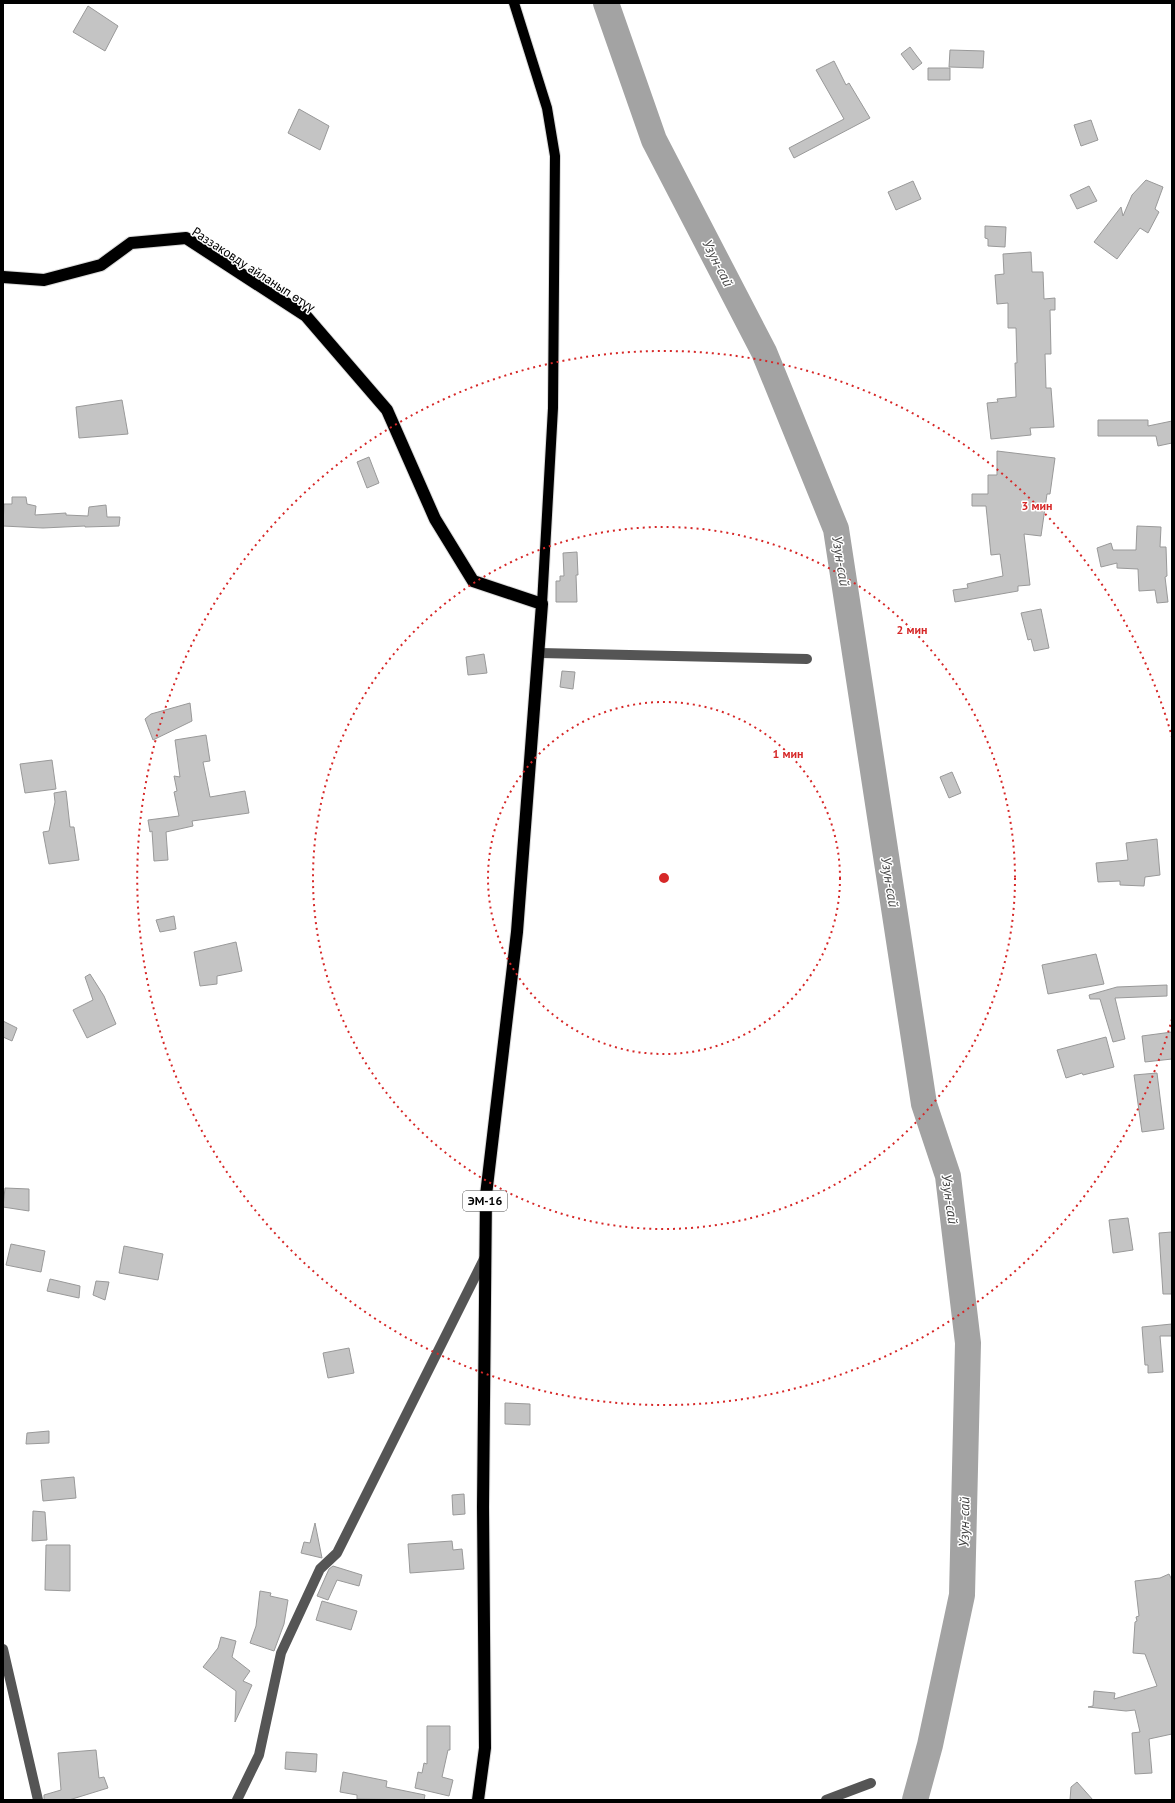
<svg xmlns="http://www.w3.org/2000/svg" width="1175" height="1803" viewBox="0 0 1175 1803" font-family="'PT Sans',sans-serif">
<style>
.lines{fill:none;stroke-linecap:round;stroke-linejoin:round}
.river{stroke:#a3a3a3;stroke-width:26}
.building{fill:#c4c4c4;stroke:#999}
.major-casing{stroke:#dbdbdb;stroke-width:12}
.highway-casing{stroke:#dbdbdb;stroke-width:14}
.minor{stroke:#555;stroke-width:10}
.major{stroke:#000;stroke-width:10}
.highway{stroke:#000;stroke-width:12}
.ring{fill:none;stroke:#d62828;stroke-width:2;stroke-dasharray:2 4}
.labels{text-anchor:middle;stroke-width:3;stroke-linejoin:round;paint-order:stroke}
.shield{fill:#fff;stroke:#4c4c4c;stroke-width:1}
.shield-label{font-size:12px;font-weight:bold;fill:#000}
.street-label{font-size:13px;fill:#000;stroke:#fff}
.water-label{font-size:14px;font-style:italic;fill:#444;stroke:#fff}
.centre{fill:#d62828;stroke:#fff;stroke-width:2}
.ring-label{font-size:12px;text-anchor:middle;font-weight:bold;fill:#d62828;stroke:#fff;stroke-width:3;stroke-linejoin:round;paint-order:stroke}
</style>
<rect width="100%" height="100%" fill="#fff"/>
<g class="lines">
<path class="river" d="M 606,3 L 654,140 L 764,352 L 836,529 L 924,1104 L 948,1176 L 968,1343 L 962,1595 L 930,1745 L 915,1800"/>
</g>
<path class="building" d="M 88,6 L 118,26 L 105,51 L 73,32 Z
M 910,47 L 922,63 L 913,70 L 901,54 Z
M 950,50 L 984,51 L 983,68 L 949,67 Z
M 834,61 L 846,85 L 849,83 L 870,118 L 794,158 L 789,148 L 844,119 L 816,70 Z
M 928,68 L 950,68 L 950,80 L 928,80 Z
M 299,109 L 329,126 L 320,150 L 288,133 Z
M 1091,120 L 1098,140 L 1081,146 L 1074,125 Z
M 1146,180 L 1163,187 L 1155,209 L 1159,212 L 1148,233 L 1140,228 L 1117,259 L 1094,242 L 1121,207 L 1123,216 L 1132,195 Z
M 913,181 L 921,199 L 896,210 L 888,192 Z
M 1089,186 L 1097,201 L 1077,209 L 1070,195 Z
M 985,226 L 1006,227 L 1005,247 L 988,246 L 988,239 L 985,238 Z
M 1031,252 L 1032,272 L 1043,272 L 1044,299 L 1055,298 L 1055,310 L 1050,310 L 1051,354 L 1045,354 L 1046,388 L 1051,388 L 1054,427 L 1030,428 L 1031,435 L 991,439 L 987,403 L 998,402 L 997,399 L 1016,397 L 1015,363 L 1017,363 L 1016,328 L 1008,328 L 1008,303 L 997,304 L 995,275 L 1004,274 L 1003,254 Z
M 122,400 L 128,434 L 79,438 L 76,407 Z
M 1098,420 L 1148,420 L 1148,426 L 1172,421 L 1172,443 L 1158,446 L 1156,436 L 1098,436 Z
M 997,451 L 1055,458 L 1050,494 L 1047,494 L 1041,536 L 1024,534 L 1030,585 L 1018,586 L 1018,591 L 955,602 L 953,590 L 968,588 L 967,584 L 1003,576 L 1000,554 L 991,555 L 986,506 L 972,506 L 972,494 L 988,494 L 988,475 L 997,475 Z
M 369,457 L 379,483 L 367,488 L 357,462 Z
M 12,497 L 26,497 L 27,504 L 36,506 L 35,515 L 66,513 L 66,515 L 88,516 L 89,507 L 106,505 L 107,517 L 120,517 L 119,526 L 85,527 L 85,526 L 43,528 L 3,526 L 4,504 L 12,504 Z
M 1137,526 L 1161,527 L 1160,547 L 1166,547 L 1167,576 L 1165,577 L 1168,602 L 1157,603 L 1155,590 L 1139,591 L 1138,569 L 1117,568 L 1117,563 L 1101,567 L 1097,548 L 1111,543 L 1113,550 L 1136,550 Z
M 577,552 L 578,575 L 576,575 L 577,602 L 556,602 L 556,581 L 560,581 L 560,576 L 564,576 L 563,553 Z
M 1041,609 L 1049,648 L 1034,651 L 1031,639 L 1028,640 L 1021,613 Z
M 484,654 L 487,673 L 468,675 L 466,657 Z
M 562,671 L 575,672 L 573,689 L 560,687 Z
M 190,703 L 192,721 L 153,740 L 145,719 L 151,714 Z
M 206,735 L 210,761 L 203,762 L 210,797 L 245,791 L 249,813 L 192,821 L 193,826 L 166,832 L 168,860 L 154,861 L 152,831 L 150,832 L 148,820 L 179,816 L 174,792 L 177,791 L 174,776 L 180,777 L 175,740 Z
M 52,760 L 56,789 L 25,793 L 20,764 Z
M 952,772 L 961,793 L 949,798 L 940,777 Z
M 66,791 L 70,827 L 74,827 L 79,860 L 49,864 L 43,832 L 49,831 L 55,802 L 54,793 Z
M 1157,839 L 1160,875 L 1145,877 L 1144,886 L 1120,885 L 1120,881 L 1098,882 L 1096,863 L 1128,860 L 1126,843 Z
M 174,916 L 176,929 L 160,932 L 156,920 Z
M 236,942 L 242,971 L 217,976 L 217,984 L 200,986 L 194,952 Z
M 1096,954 L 1104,984 L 1048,994 L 1042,965 Z
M 90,974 L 104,996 L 116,1024 L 87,1038 L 73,1010 L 93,1000 L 85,977 Z
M 1167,985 L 1167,996 L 1115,998 L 1125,1039 L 1113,1042 L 1100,999 L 1090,999 L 1089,995 L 1117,987 Z
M 3,1021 L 17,1028 L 12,1041 L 3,1037 Z
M 1172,1032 L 1172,1059 L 1145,1062 L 1142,1036 Z
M 1106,1037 L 1114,1067 L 1083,1075 L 1082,1073 L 1066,1078 L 1057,1050 Z
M 1157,1073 L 1164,1129 L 1142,1132 L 1134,1075 Z
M 5,1188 L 29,1189 L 29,1211 L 3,1207 Z
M 1128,1218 L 1133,1250 L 1113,1253 L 1109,1220 Z
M 1172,1232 L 1172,1294 L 1163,1294 L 1159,1233 Z
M 11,1244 L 45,1251 L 41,1272 L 6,1265 Z
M 124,1246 L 163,1254 L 158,1280 L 119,1273 Z
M 50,1279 L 80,1286 L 79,1298 L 47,1291 Z
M 96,1281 L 109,1282 L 105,1300 L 93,1295 Z
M 1172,1324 L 1172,1336 L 1160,1336 L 1163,1372 L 1148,1373 L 1148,1365 L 1145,1365 L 1142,1327 Z
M 349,1348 L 354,1373 L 328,1378 L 323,1353 Z
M 505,1403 L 530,1404 L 530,1425 L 505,1424 Z
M 49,1431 L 49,1443 L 26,1444 L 27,1433 Z
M 74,1477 L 76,1498 L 43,1501 L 41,1480 Z
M 464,1494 L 465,1514 L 453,1515 L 452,1495 Z
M 33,1511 L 45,1512 L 47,1540 L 32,1541 Z
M 315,1523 L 322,1558 L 301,1553 L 304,1542 L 310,1543 Z
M 452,1541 L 453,1550 L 462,1549 L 464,1569 L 410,1573 L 408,1544 Z
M 46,1545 L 70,1545 L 70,1591 L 45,1590 Z
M 333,1566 L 362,1575 L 359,1586 L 337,1580 L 328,1600 L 317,1596 L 329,1569 Z
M 1169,1574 L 1172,1580 L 1172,1734 L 1149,1739 L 1152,1773 L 1135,1774 L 1132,1733 L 1140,1732 L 1135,1710 L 1126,1711 L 1088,1707 L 1093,1706 L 1094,1691 L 1115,1693 L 1114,1699 L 1157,1686 L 1145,1654 L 1133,1653 L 1135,1622 L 1137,1621 L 1136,1617 L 1139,1616 L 1135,1581 L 1160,1578 Z
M 260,1591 L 271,1593 L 270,1596 L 288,1600 L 284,1624 L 274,1651 L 250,1643 L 256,1626 Z
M 322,1601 L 357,1611 L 351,1630 L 316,1620 Z
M 221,1637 L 236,1641 L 232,1657 L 250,1671 L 243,1681 L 252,1685 L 235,1722 L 236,1691 L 203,1667 L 218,1648 Z
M 427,1726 L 450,1726 L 450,1750 L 448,1750 L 442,1777 L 453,1780 L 449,1796 L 415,1788 L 418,1772 L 422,1773 L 424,1763 L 427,1764 Z
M 96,1750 L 99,1778 L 104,1777 L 108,1788 L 69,1800 L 44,1800 L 44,1795 L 61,1790 L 58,1753 Z
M 286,1752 L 317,1754 L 316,1772 L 285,1769 Z
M 343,1772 L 387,1781 L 386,1787 L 425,1795 L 424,1800 L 357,1799 L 357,1795 L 340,1792 Z
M 1077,1782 L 1093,1800 L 1070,1800 L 1071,1787 Z"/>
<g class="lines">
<g class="major-casing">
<path id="major" d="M 514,3 L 547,108 L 555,156 L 553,408 L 542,604"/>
</g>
<g class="highway-casing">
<path id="highway" d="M 3,277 L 44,280 L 101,265 L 131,243 L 186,238 L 306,316 L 387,410 L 435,519 L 473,581 L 542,604 L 517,932 L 486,1195 L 483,1507 L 485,1748 L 478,1800"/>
</g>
<path class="minor" d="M 540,653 L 807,659
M 3,1649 L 38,1800
M 237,1800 L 259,1755 L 281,1653 L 320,1569 L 337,1553 L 485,1257
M 826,1800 L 871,1783"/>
<use href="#major" class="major"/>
<use href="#highway" class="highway"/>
</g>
<g class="ring">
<circle cx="664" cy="878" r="176"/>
<circle cx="664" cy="878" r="351"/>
<path d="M1172 1019A527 527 0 1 1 1172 737"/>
</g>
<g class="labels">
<rect class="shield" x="463" y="1191" width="44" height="20" rx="3"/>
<g class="shield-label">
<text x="485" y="1205">ЭМ-16</text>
</g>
<g class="street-label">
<text transform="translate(254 269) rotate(33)" y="5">Раззаковду айланып өтүү</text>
</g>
<g class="water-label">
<text transform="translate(718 263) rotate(63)" y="5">Узун-сай</text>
<text transform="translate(841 561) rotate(81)" y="5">Узун-сай</text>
<text transform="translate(890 882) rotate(81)" y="5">Узун-сай</text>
<text transform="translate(950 1199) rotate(82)" y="5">Узун-сай</text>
<text transform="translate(964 1522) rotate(-89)" y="5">Узун-сай</text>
</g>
</g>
<circle cx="664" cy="878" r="6" class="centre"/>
<g class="ring-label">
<text x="1037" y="510">3 мин</text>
<text x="912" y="634">2 мин</text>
<text x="788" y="758">1 мин</text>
</g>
<rect width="1175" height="1803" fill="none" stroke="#000000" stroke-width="8"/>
</svg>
